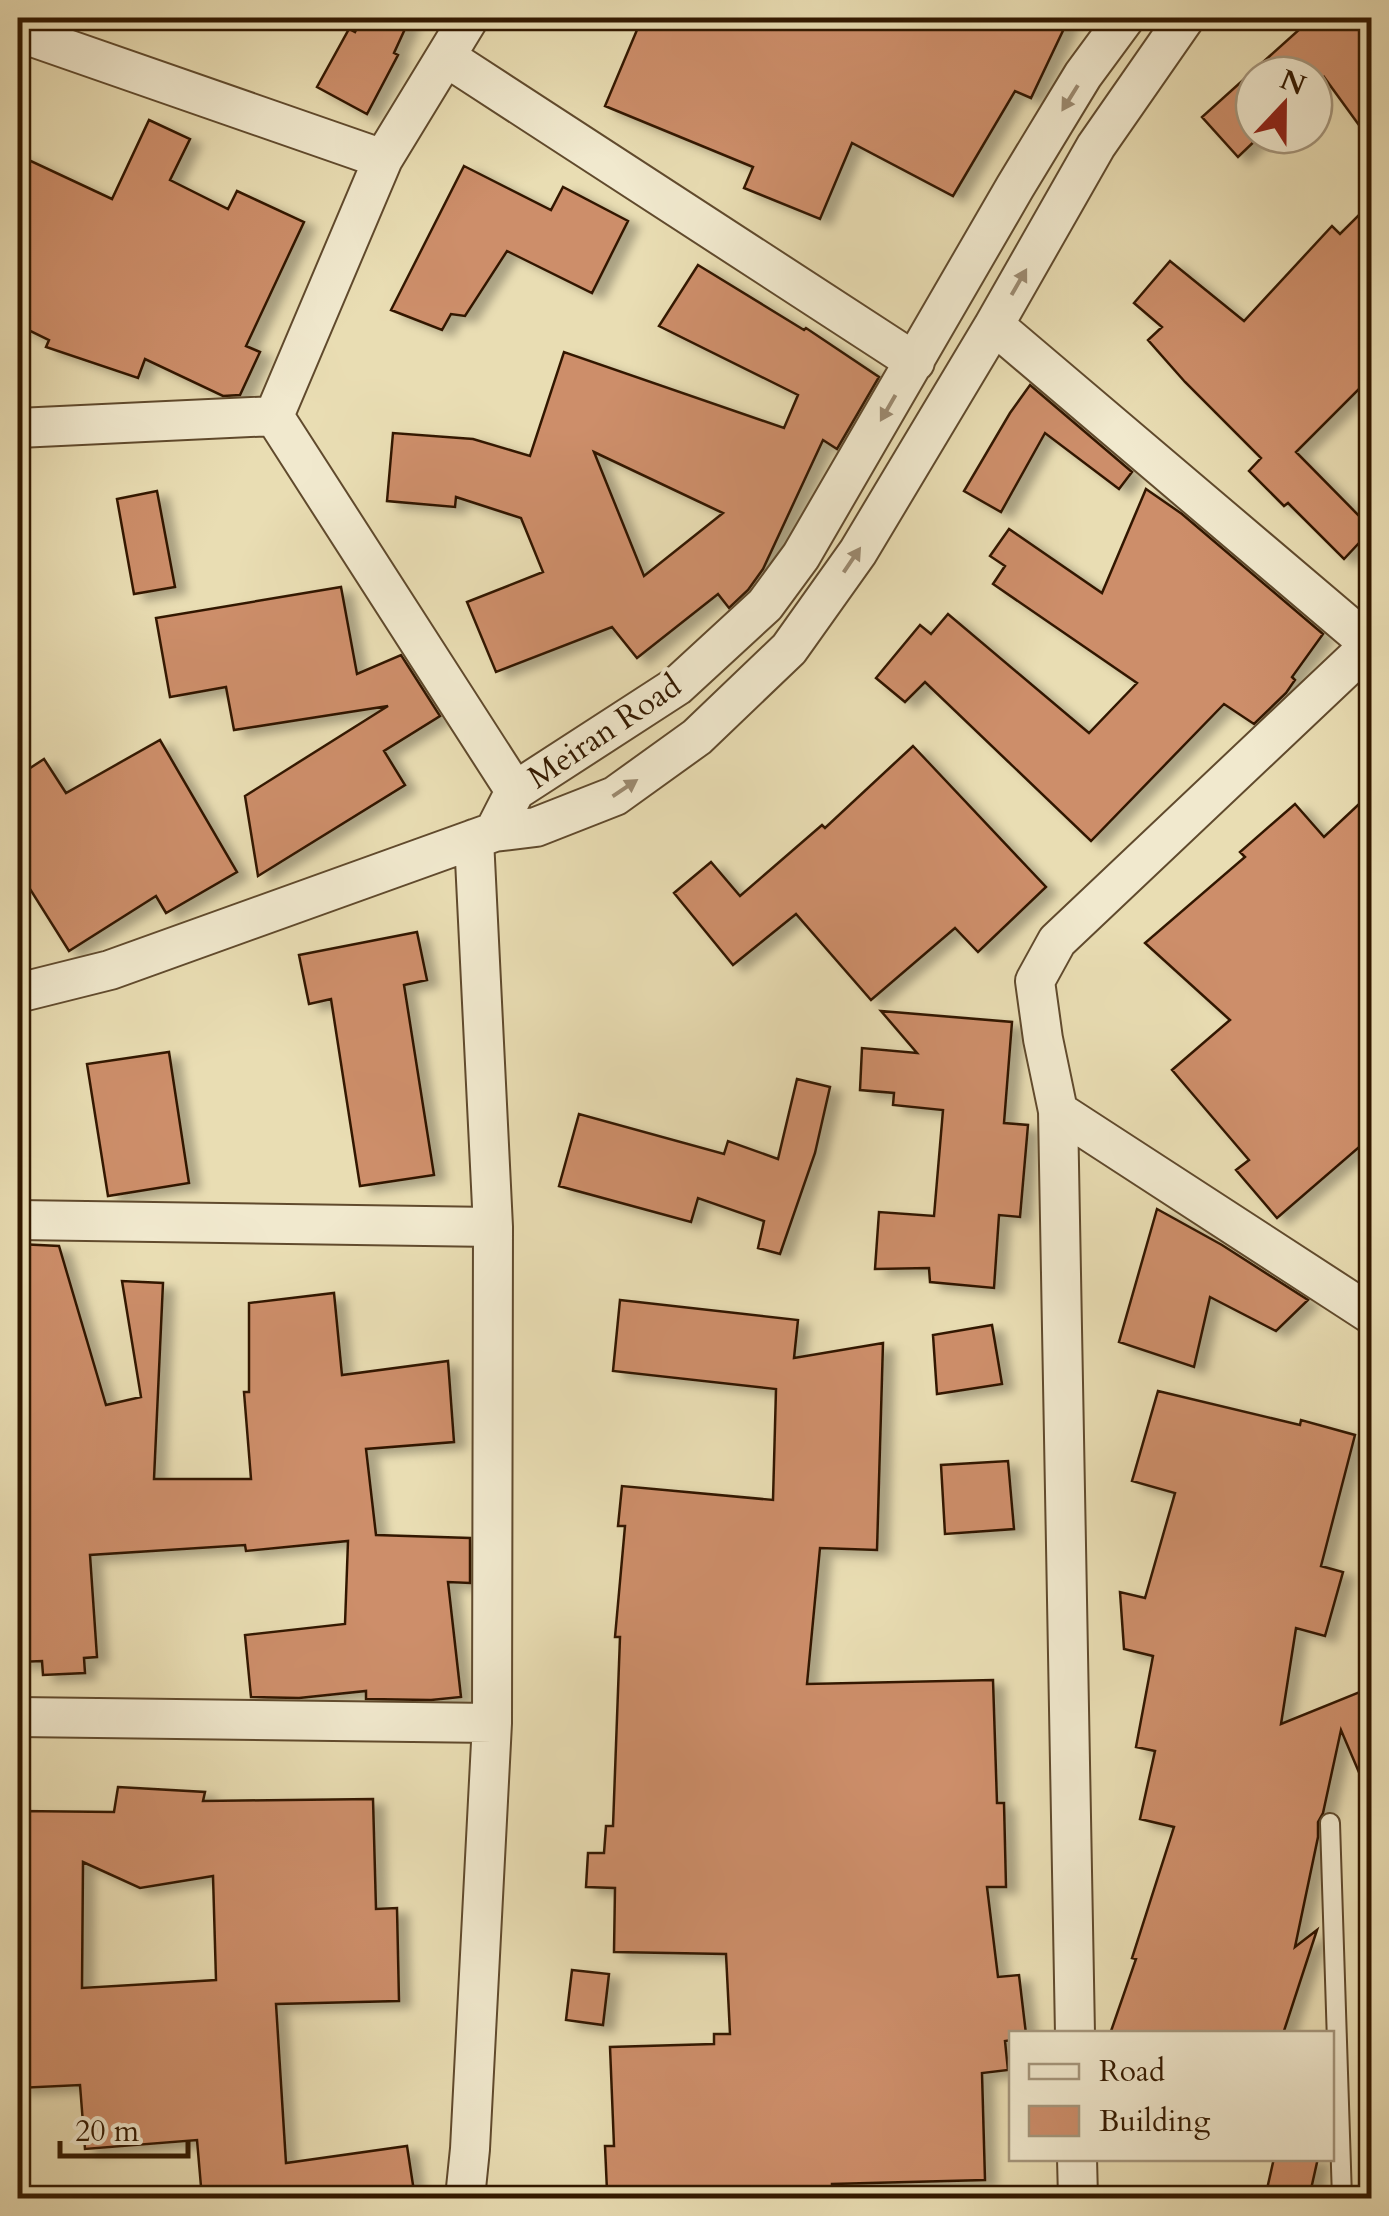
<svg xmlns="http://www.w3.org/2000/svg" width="1389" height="2216" viewBox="0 0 1389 2216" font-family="Cardo,serif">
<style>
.building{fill:#cd8e6b;stroke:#331900;stroke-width:2.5;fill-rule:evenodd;filter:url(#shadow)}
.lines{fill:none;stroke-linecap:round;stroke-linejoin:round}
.service-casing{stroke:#604a2d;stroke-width:22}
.minor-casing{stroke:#604a2d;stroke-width:42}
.service{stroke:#f1e9ce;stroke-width:18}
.minor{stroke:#f1e9ce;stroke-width:38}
.oneway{fill:#9c8b71}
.labels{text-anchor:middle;stroke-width:8;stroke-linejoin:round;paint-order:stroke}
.street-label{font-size:32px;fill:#331900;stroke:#f1e9ce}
</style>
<defs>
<filter id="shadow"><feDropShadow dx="11" dy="6" stdDeviation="5" flood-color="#0004"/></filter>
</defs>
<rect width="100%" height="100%" fill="#e9ddb3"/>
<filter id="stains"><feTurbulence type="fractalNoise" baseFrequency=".002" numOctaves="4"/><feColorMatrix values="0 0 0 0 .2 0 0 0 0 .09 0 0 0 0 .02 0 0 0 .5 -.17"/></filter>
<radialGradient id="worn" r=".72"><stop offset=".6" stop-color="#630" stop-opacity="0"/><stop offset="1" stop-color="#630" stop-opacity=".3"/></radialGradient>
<path class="building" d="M 362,18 L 410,18 L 394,53 L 398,55 L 367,114 L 317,87 L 349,29 L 355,32 Z
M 642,18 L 1069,18 L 1031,98 L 1015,91 L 953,196 L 852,143 L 820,219 L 744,188 L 753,167 L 605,106 Z
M 1312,18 L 1372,18 L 1372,143 L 1324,77 L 1314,87 L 1314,75 L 1254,75 L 1254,135 L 1261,135 L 1238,157 L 1202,117 Z
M 149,120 L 190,139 L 170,180 L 228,209 L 237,191 L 304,222 L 246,346 L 260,352 L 240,395 L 223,396 L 145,359 L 138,378 L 46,347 L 49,340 L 18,325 L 18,155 L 112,199 Z
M 464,166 L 551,210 L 563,187 L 628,221 L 592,293 L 507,251 L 465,316 L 451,314 L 442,330 L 391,310 Z
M 1372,202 L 1372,376 L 1296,452 L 1372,529 L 1344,559 L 1288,503 L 1284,506 L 1249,471 L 1261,458 L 1185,382 L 1148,340 L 1162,327 L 1134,303 L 1170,261 L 1244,321 L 1332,226 L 1340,234 Z
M 698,265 L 804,330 L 806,328 L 879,377 L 837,449 L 823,440 L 763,569 L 748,590 L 729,608 L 718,594 L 637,658 L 612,627 L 496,672 L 467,602 L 543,572 L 521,518 L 456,497 L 455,507 L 387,501 L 393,433 L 473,439 L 530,456 L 564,352 L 784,428 L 798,395 L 659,326 ZM 594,452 L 723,513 L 644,576 Z
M 1030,385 L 1132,472 L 1119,489 L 1045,433 L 1001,512 L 964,491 L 1010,413 Z
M 1146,489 L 1182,514 L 1323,634 L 1292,677 L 1295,680 L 1286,693 L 1254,724 L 1224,704 L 1091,841 L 925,682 L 905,702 L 876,678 L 920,625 L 931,634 L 948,614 L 1089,733 L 1137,683 L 993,584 L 1005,566 L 990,556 L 1009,529 L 1102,593 Z
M 157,491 L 175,587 L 134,594 L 117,499 Z
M 341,587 L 357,674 L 401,655 L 440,716 L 384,751 L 405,785 L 258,876 L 245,796 L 388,706 L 234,730 L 226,687 L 170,697 L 156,618 Z
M 160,740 L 237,872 L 166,913 L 156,896 L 69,951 L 18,870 L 18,776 L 44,759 L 66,793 Z
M 913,746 L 1046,887 L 978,952 L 955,928 L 871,1000 L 796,914 L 733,965 L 674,893 L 711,862 L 740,896 L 822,825 L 825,828 Z
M 1372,792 L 1372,1136 L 1277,1218 L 1236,1170 L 1249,1160 L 1172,1070 L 1230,1020 L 1145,943 L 1245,857 L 1240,852 L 1295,804 L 1324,837 Z
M 417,932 L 427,980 L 404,985 L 434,1175 L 360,1186 L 331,999 L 309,1004 L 299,955 Z
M 881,1011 L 1012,1022 L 1004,1123 L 1028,1125 L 1020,1217 L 999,1215 L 994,1288 L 930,1282 L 929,1268 L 875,1269 L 879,1212 L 934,1216 L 943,1110 L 893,1105 L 894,1093 L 860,1090 L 862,1048 L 917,1053 Z
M 169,1052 L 189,1183 L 108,1196 L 87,1064 Z
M 797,1079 L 830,1087 L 815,1153 L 780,1254 L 758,1248 L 764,1221 L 698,1198 L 691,1222 L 559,1186 L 579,1114 L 724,1154 L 728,1141 L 778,1159 Z
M 1157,1209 L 1222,1245 L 1308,1300 L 1276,1331 L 1210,1297 L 1194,1367 L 1119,1342 Z
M 18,1244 L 59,1246 L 106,1405 L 141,1397 L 122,1281 L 163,1283 L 154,1479 L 251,1479 L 244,1392 L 249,1392 L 249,1303 L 334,1293 L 342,1375 L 448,1361 L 454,1442 L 366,1449 L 376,1535 L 470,1538 L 470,1583 L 448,1582 L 461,1697 L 431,1700 L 366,1699 L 366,1691 L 299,1698 L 251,1697 L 245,1635 L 345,1624 L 348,1541 L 246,1551 L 245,1545 L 90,1555 L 97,1657 L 84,1658 L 85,1673 L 43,1675 L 42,1661 L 18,1662 Z
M 620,1300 L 798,1320 L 794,1358 L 883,1343 L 877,1550 L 820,1548 L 807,1684 L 993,1680 L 997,1803 L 1004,1803 L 1006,1887 L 987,1887 L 998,1977 L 1019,1975 L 1026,2034 L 1012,2034 L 1012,2040 L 1005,2041 L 1008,2070 L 982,2073 L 985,2180 L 832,2184 L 832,2187 L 607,2191 L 605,2146 L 614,2146 L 610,2047 L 714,2044 L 714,2034 L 730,2034 L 726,1954 L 614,1952 L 615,1888 L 586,1887 L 588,1853 L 604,1853 L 606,1826 L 613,1826 L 620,1637 L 615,1637 L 625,1526 L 618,1526 L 622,1486 L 773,1500 L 776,1389 L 613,1371 Z
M 992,1325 L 1002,1384 L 937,1394 L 933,1335 Z
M 1158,1391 L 1300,1425 L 1301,1420 L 1355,1435 L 1321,1566 L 1343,1572 L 1325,1636 L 1296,1628 L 1281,1724 L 1372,1687 L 1372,1803 L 1341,1730 L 1323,1813 L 1318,1822 L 1318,1837 L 1295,1947 L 1317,1930 L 1283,2034 L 1110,2034 L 1136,1959 L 1132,1958 L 1174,1827 L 1140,1819 L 1155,1751 L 1136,1747 L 1153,1656 L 1124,1649 L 1120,1592 L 1145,1598 L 1175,1493 L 1132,1481 Z
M 1008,1461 L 1014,1529 L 945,1534 L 941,1465 Z
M 118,1787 L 205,1792 L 203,1801 L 373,1799 L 376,1909 L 397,1908 L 399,2001 L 276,2004 L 286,2163 L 407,2146 L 415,2198 L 202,2198 L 197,2140 L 85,2149 L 80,2085 L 18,2088 L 18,1811 L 114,1812 ZM 83,1862 L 140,1888 L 213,1876 L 216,1980 L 82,1988 Z
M 572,1970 L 609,1974 L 603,2025 L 566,2020 Z
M 1274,2158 L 1318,2158 L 1309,2198 L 1265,2198 Z"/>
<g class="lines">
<g class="service-casing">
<path id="service" d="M 1330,1823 L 1342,2198"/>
</g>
<g class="minor-casing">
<path id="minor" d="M 18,32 L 383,159
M 446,57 L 915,362
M 994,325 L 1372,646
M 274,416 L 515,791
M 274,416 L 383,159 L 469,18
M 18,428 L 274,416
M 494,832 L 515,791 L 677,686 L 765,605 L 801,556 L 1015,187 L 1083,75 L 1125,18
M 18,993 L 110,970 L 494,832 L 536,827 L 615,796 L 697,737 L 789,649 L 858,552 L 994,325 L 1096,146 L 1185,18
M 1058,1111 L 1372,1315
M 18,1220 L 493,1227
M 18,1717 L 492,1723
M 1075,2034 L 1058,1111 L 1043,1039 L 1035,981 L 1057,941 L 1370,645
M 1077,2158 L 1078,2198
M 465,2198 L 470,2149 L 492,1723 L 493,1227 L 474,839"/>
</g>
<use href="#service" class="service"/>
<use href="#minor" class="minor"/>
</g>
<defs><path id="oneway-solid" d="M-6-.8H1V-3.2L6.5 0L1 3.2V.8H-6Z" transform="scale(2.5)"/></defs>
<g class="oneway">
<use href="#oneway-solid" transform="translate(1070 98) rotate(122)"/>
<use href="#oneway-solid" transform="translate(1019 282) rotate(-60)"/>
<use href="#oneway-solid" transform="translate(888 408) rotate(120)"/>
<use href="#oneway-solid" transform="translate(852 560) rotate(-56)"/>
<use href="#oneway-solid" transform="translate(625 788) rotate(-34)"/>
</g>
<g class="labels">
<g class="street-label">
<text transform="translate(604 731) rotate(-34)" y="11">Meiran Road</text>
</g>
</g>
<rect width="1389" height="2216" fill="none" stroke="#e9ddb3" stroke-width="60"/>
<rect x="20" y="20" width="1349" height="2176" fill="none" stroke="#331900" stroke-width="5"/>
<rect x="30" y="30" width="1329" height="2156" fill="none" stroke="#331900" stroke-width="2.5"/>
<rect x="1009" y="2031" width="325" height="130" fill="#f1e9ce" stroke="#a5967c" stroke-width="2.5"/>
<rect x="1029" y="2064" width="50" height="15" fill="#f1e9ce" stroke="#a5967c" stroke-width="2.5"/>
<text x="1099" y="2081" font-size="30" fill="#331900">Road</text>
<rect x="1029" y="2106" width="50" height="30" fill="#cd8e6b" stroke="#a5967c" stroke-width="2.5"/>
<text x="1099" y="2131" font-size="30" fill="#331900">Building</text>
<g transform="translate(1284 105) rotate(22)"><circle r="48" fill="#f1e9ce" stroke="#a5967c" stroke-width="2.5"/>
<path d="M0-8L18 38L0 25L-18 38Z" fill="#8f2418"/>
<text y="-15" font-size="28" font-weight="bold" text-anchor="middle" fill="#331900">N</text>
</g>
<path d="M60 2141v15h128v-15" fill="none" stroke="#331900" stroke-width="5"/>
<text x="75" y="2141" font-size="30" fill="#331900" stroke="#f1e9ce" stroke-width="8" paint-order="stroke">20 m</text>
<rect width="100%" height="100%" filter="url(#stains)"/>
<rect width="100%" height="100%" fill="url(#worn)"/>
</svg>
